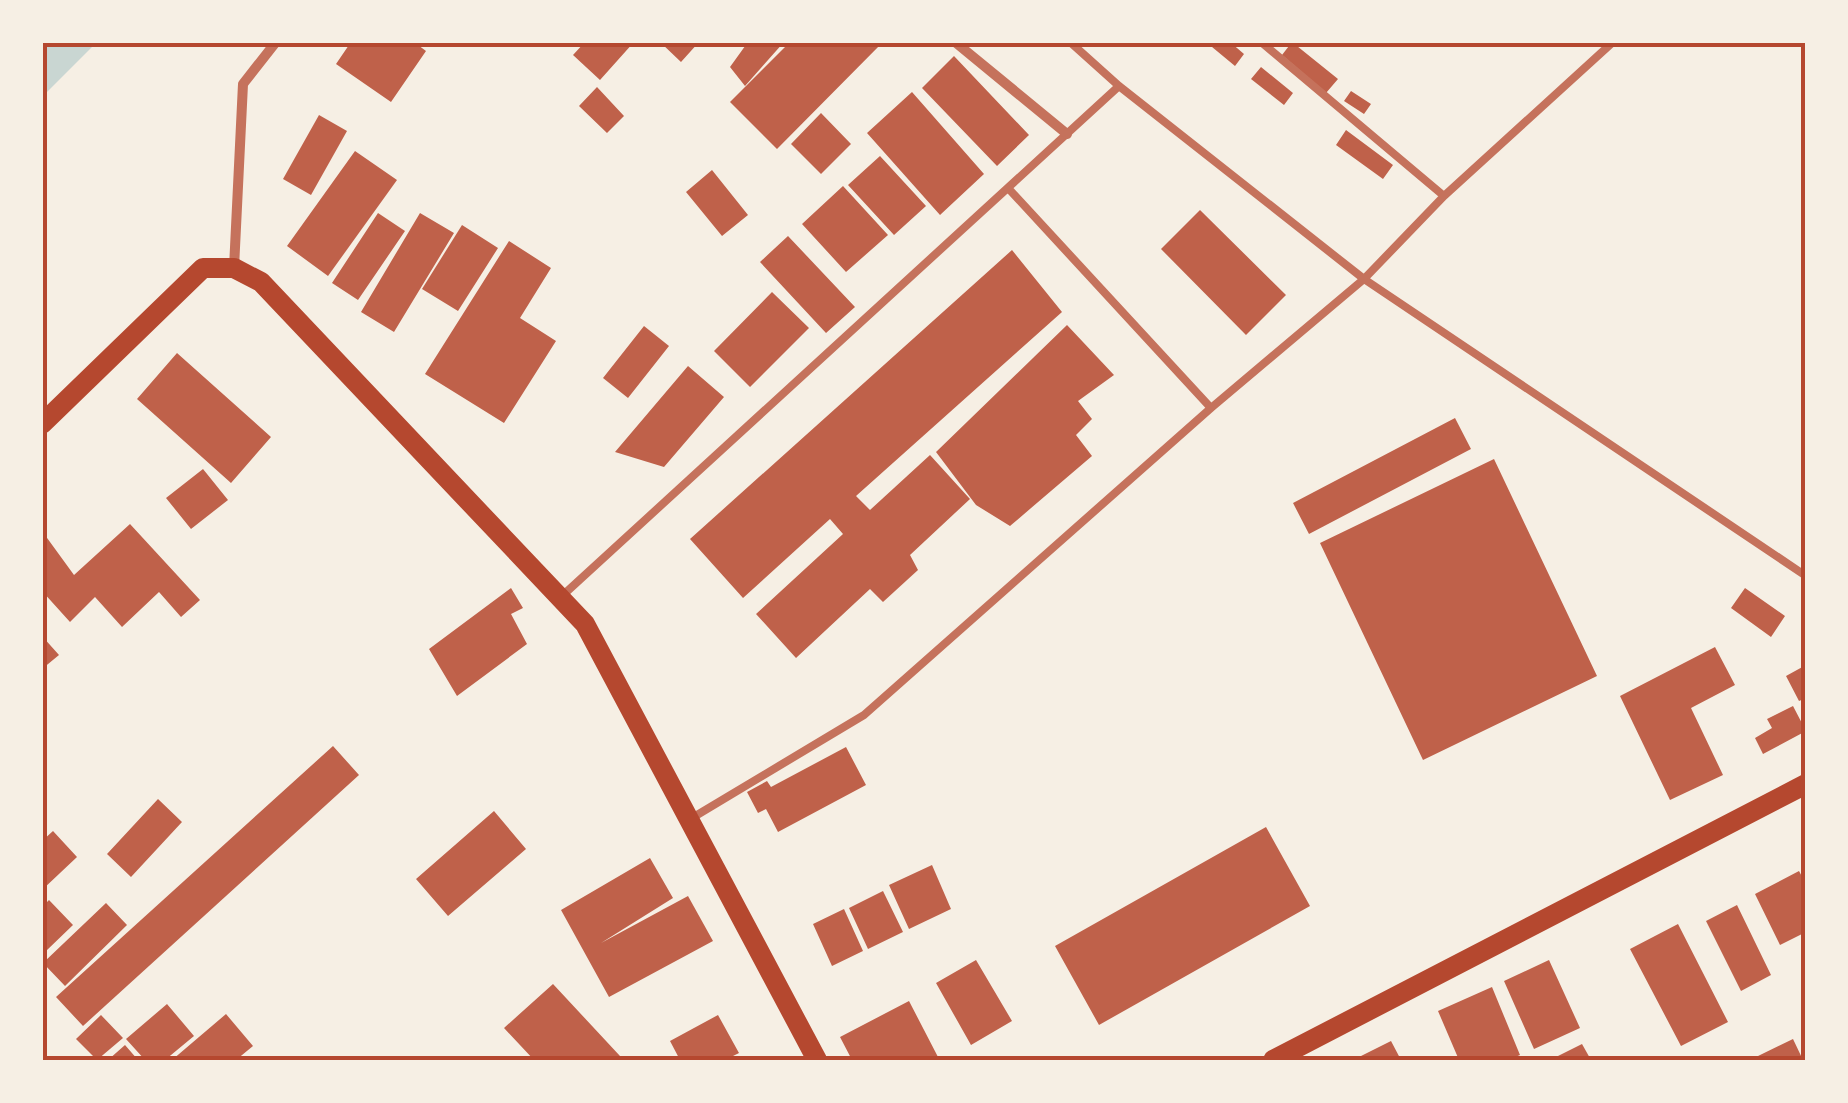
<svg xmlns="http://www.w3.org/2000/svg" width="1848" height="1103" viewBox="0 0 1848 1103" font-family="Cabin,sans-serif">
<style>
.water{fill:#c9d6d2}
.building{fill:#bf614a}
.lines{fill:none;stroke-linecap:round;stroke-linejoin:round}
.service{stroke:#c5725c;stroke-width:8}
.minor{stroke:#c5725c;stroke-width:10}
.secondary{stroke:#b5482f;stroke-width:20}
.neatline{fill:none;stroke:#b5482f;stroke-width:4}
</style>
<rect width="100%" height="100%" fill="#f6efe4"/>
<path class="water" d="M 43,42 L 96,42 L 96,43 L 43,96 Z"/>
<path class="building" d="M 351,42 L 414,42 L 426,51 L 391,102 L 336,64 Z
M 585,42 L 634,42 L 600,80 L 573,55 Z
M 660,42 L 699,42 L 681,62 Z
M 748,42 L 784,42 L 745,86 L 730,67 Z
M 790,42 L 883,42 L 777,149 L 730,102 Z
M 1206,42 L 1230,42 L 1244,54 L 1235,66 Z
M 1292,42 L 1338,79 L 1326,93 L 1282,55 Z
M 954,56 L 1029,135 L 997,166 L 922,88 Z
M 1261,67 L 1293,93 L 1284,105 L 1251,79 Z
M 597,87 L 624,116 L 607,133 L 579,106 Z
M 1351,91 L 1371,104 L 1364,114 L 1344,101 Z
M 912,92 L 984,174 L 940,215 L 867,133 Z
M 821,113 L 851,144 L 821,174 L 791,144 Z
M 319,115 L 347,131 L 311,195 L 283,179 Z
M 1346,130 L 1393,165 L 1383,179 L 1336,145 Z
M 355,151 L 397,180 L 328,276 L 287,246 Z
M 880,156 L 926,206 L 894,235 L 848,185 Z
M 712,170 L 748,215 L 722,236 L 686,192 Z
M 843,186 L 888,235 L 846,272 L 802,224 Z
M 1200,210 L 1286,295 L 1246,335 L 1161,249 Z
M 378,213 L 405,231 L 358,300 L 332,283 Z
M 420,213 L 454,233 L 394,332 L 361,312 Z
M 462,225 L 498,248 L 458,311 L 422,289 Z
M 788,236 L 855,307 L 826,333 L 760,262 Z
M 509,241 L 551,268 L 520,318 L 556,341 L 504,423 L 425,374 Z
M 1012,250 L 1062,312 L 856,496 L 870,510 L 930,455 L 970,499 L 910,555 L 918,570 L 883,602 L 870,589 L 796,658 L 756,614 L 843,534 L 830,519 L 743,598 L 690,539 Z
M 772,292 L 809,328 L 750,387 L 714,351 Z
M 1067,325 L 1114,375 L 1078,401 L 1092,419 L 1076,435 L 1092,456 L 1010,526 L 976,505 L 936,452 Z
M 644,326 L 669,346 L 628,398 L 603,378 Z
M 177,353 L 271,437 L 231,483 L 137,399 Z
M 688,366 L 724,397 L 664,467 L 615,452 Z
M 1455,418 L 1471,449 L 1309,534 L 1293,503 Z
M 1494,459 L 1597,676 L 1423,760 L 1320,543 Z
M 203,469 L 228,500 L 191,529 L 166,498 Z
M 130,524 L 200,600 L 181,617 L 159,592 L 122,627 L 95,597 L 70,622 L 42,591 L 42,531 L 74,575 Z
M 511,588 L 523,608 L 511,614 L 527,644 L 457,696 L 429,649 Z
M 1745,588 L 1785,616 L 1771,637 L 1731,608 Z
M 42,636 L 59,655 L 42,669 Z
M 1715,647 L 1735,685 L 1691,708 L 1723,775 L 1670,800 L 1620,696 Z
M 1806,665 L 1806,698 L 1799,701 L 1786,676 Z
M 1793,706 L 1806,731 L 1763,754 L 1755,738 L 1772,728 L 1767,719 Z
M 333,746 L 359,775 L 83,1026 L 56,997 Z
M 846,747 L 866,785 L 778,832 L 766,809 L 758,813 L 747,792 L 767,781 L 771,787 Z
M 158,799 L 182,822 L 131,877 L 107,854 Z
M 494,811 L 526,849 L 448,916 L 416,879 Z
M 1266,827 L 1310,906 L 1099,1025 L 1055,946 Z
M 53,831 L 77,857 L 42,890 L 42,841 Z
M 650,858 L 673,898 L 601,943 L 688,896 L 713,941 L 609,997 L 561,910 Z
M 932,865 L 951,909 L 909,929 L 889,885 Z
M 1799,871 L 1806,884 L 1806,932 L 1780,945 L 1755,894 Z
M 883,891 L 903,932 L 868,949 L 849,908 Z
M 49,900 L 73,925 L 46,951 L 42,947 L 42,907 Z
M 106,903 L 127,925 L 65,986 L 43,963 Z
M 1737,905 L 1771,975 L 1741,991 L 1706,921 Z
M 844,909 L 863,951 L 832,966 L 813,924 Z
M 1678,924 L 1728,1022 L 1681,1046 L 1630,949 Z
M 976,960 L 1012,1021 L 971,1045 L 936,983 Z
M 1549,960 L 1580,1028 L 1534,1049 L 1504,981 Z
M 553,984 L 620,1056 L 616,1060 L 534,1060 L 504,1028 Z
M 1492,987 L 1520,1055 L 1508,1060 L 1459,1060 L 1438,1011 Z
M 909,1001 L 938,1057 L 931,1060 L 852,1060 L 840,1037 Z
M 167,1004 L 194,1036 L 165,1060 L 145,1060 L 126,1039 Z
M 226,1014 L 253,1046 L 236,1060 L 172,1060 Z
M 101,1015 L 123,1038 L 97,1060 L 76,1039 Z
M 718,1015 L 739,1053 L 725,1060 L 680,1060 L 670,1041 Z
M 1793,1039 L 1803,1060 L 1760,1060 L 1758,1056 Z
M 1391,1041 L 1401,1060 L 1363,1060 L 1361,1056 Z
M 1582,1044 L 1591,1060 L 1550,1060 Z
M 125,1045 L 138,1060 L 108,1060 Z"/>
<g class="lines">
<path class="service" d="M 1070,42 L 1119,86 L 1364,279 L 1806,576
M 1261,42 L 1444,196
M 1008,188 L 1211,408
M 562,596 L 1119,86
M 692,818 L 864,715 L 1211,408 L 1364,279 L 1444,196 L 1613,42"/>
<path class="minor" d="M 955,42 L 1067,134
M 234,268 L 243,84 L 276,42"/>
<path class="secondary" d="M 42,424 L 203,268 L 234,268 L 261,282 L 585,624 L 817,1060
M 1273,1060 L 1806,784"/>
</g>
<rect width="1848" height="1103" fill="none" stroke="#f6efe4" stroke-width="90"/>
<rect x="45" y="45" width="1758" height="1013" class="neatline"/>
</svg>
